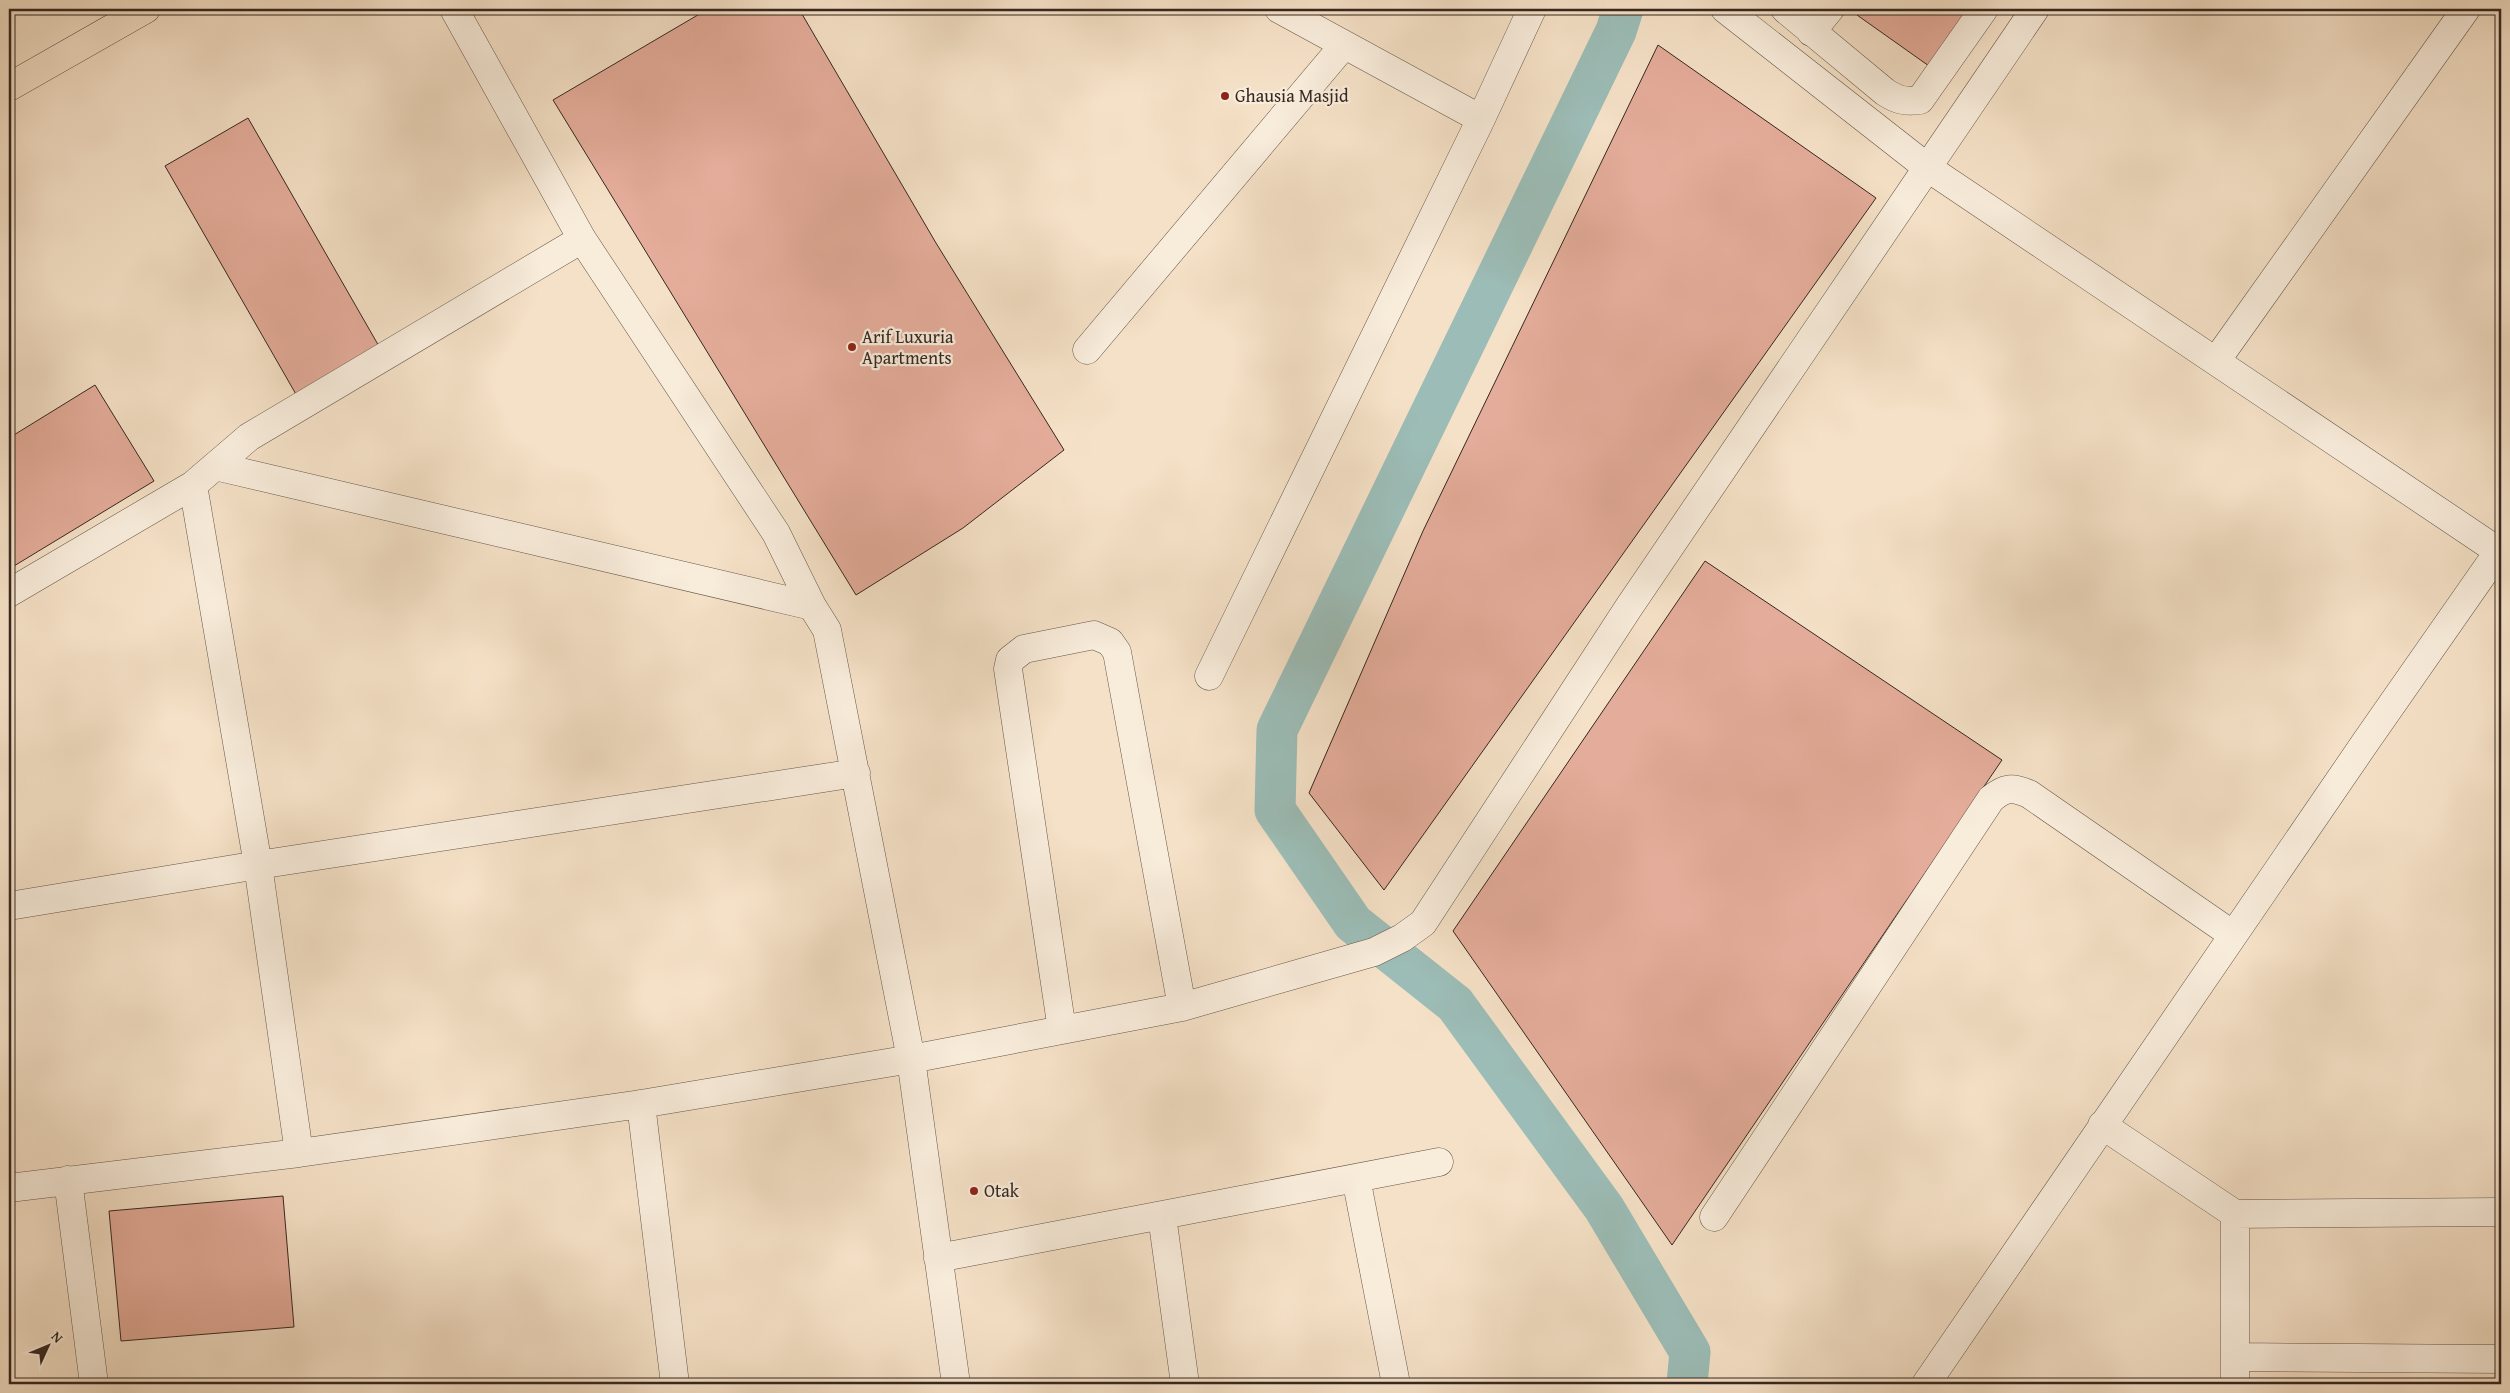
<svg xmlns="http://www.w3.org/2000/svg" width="2510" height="1393" viewBox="0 0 2510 1393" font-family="'Gentium Book Plus',serif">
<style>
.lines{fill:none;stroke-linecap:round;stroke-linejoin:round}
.canal{stroke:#9cbdb7;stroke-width:41}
.building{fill:#e4ac9a;stroke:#362721}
.street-casing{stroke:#66564a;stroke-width:29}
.primary-casing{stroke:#362721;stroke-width:29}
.street{stroke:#f8ecdb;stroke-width:28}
.primary{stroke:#f5e1c7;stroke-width:28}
.poi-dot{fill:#8f2418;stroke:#f8ecdb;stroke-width:2}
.labels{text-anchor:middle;stroke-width:4.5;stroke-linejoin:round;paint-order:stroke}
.poi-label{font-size:18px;fill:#362721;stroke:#f8ecdb;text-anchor:start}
</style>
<rect width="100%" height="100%" fill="#f5e1c7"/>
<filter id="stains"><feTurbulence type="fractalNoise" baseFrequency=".004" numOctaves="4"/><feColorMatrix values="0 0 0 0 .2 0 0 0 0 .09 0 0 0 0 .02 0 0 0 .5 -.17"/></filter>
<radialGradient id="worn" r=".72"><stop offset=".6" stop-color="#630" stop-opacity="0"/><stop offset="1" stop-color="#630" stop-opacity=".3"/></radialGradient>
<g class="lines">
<path class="canal" d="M 1623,9 L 1616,31 L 1277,730 L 1275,810 L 1353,923 L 1455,1004 L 1604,1208 L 1690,1352 L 1687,1384"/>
</g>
<path class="building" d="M 708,9 L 799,9 L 936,243 L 1064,450 L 963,528 L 856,595 L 553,100 Z
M 1861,9 L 1970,9 L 1929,66 L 1857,15 Z
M 1658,45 L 1876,198 L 1384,890 L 1309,793 L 1423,531 Z
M 248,118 L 384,355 L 301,403 L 165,166 Z
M 95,385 L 154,481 L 9,569 L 9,438 Z
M 1705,561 L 2002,760 L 1672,1245 L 1453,931 Z
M 283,1196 L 294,1327 L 121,1341 L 109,1211 Z"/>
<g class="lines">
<g class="street-casing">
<path id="street" d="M 454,9 L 582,239 L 776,533 L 812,606 L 827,630 L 911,1059 L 956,1384
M 1279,9 L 1481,119
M 1725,9 L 1928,168 L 2501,553
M 1785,9 L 1885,92 C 1897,100 1905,102 1920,100 L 1984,9
M 1811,32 L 1830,9
M 1087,350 L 1344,45
M 2216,361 L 2466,9
M 215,466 L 812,606
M 193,485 L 258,865 L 299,1153
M 9,593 L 193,485 L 249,437 L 582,239
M 1209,676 L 1481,119 L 1532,9
M 9,906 L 258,865 L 856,773
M 1062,1030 L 1008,669 L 1010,660 L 1024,649 L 1094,635 L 1110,642 L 1117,652 L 1182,1007
M 641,1104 L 675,1384
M 2102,1125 L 2235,1214 L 2501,1212
M 1356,1178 L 1396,1384
M 68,1180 L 94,1384
M 9,1188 L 299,1153 L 641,1104 L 911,1059 L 1182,1007 L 1374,952 L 1402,938 L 1423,923 L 1629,607 L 2035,9
M 1162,1216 L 1185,1384
M 1714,1217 L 1991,799 C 2005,787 2013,787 2029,794 L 2233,935
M 938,1258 L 1439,1162
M 2235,1357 L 2501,1359
M 1926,1384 L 2367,740 L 2501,548
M 2235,1384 L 2235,1214"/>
</g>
<g class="primary-casing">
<path id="primary" d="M 9,87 L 146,9"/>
</g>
<use href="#street" class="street"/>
<use href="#primary" class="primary"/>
</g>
<g class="poi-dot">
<circle cx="1225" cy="96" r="5"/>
<circle cx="852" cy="347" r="5"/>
<circle cx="974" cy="1191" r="5"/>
</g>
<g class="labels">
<g class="poi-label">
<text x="1235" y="102">Ghausia Masjid</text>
<text x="862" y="343">Arif Luxuria<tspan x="862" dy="21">Apartments</tspan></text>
<text x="984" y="1197">Otak</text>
</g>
</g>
<rect width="2510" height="1393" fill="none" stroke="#f5e1c7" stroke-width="30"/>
<rect x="10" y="10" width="2490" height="1373" fill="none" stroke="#362721" stroke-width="2.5"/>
<rect x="15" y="15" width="2480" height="1363" fill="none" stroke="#362721"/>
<g transform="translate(48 1346) rotate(46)" stroke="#f8ecdb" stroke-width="4" paint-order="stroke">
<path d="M0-4L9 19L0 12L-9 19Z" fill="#362721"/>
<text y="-8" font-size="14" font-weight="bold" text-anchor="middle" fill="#362721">N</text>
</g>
<rect width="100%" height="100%" filter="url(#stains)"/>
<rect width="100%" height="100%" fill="url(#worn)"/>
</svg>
